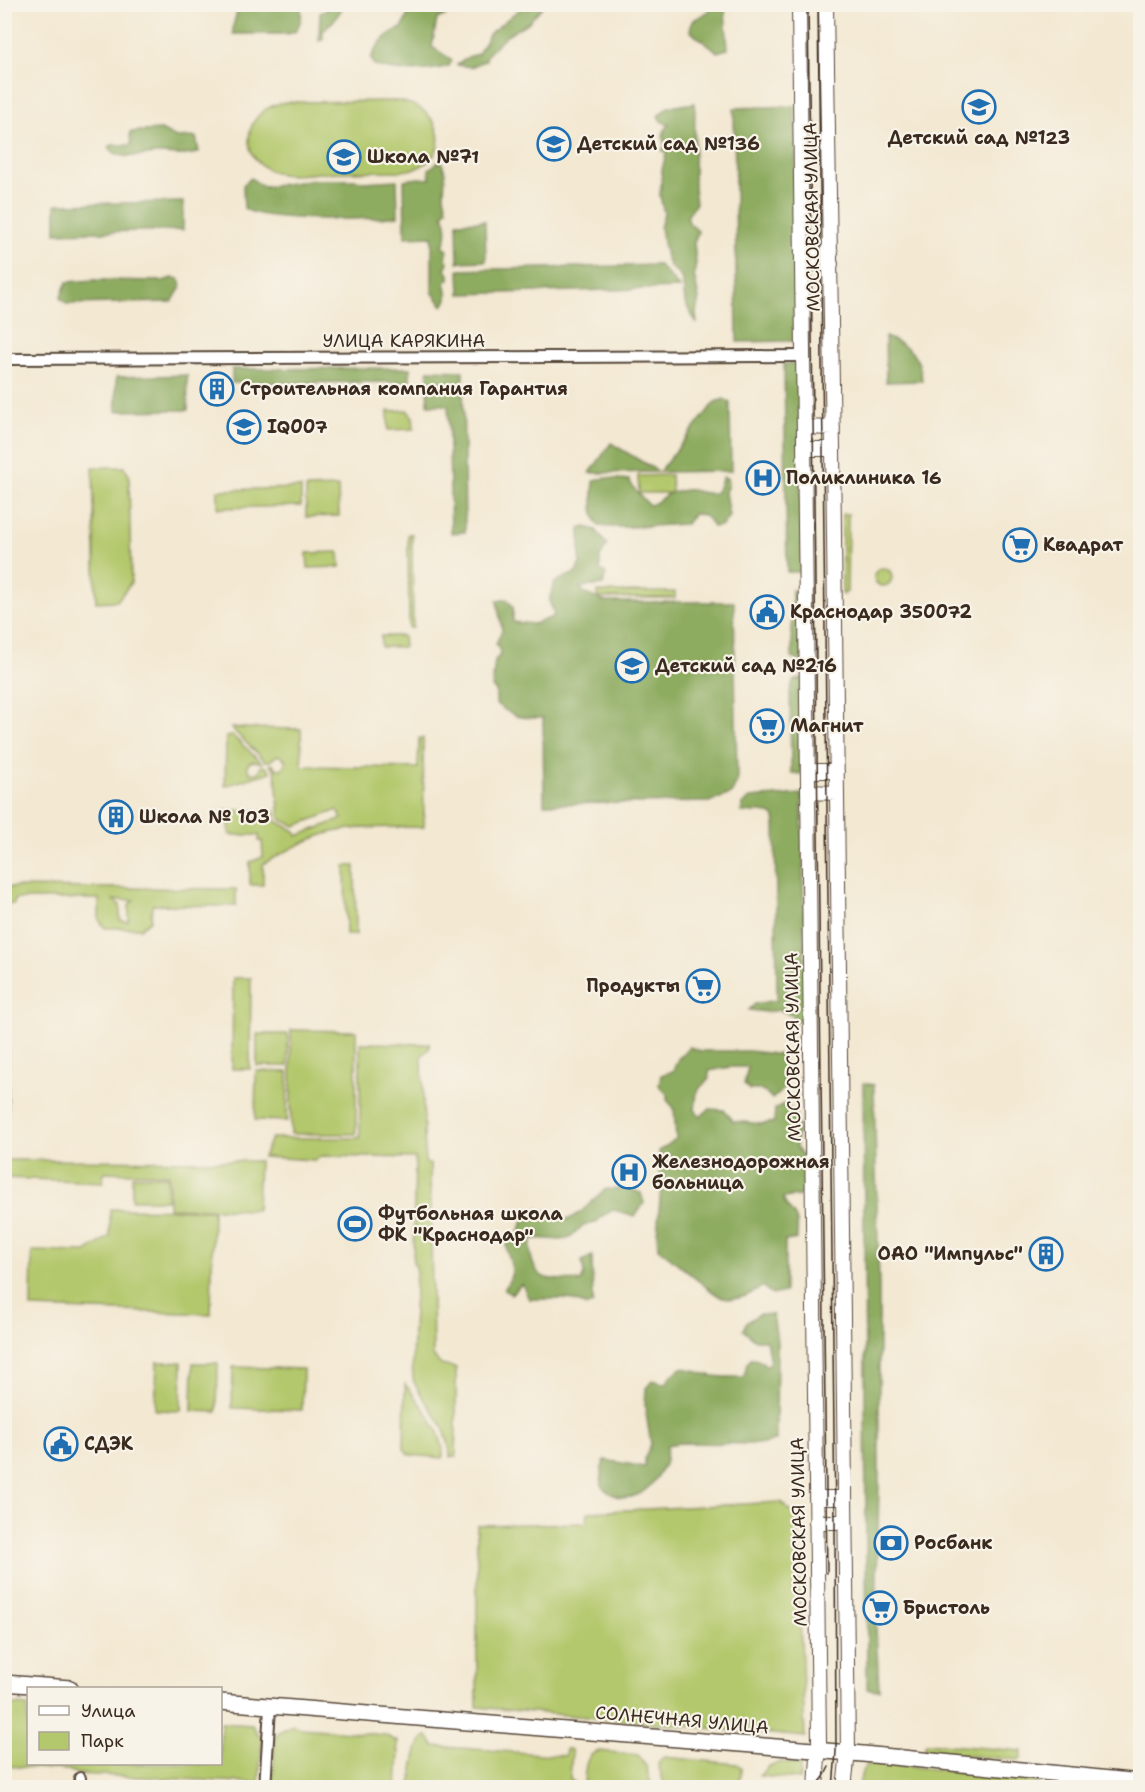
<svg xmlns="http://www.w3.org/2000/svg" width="1145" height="1792" viewBox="0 0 1145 1792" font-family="'Shantell Sans',sans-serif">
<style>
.green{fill:#b3c86c;stroke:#777945;stroke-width:1.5;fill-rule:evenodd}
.forest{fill:#8eac60;stroke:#646b3f;stroke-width:1.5}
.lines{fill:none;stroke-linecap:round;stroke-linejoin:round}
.minor-casing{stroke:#574639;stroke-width:14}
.tertiary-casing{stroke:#574639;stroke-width:16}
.secondary-casing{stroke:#574639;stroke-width:18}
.minor{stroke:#fff;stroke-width:10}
.tertiary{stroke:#fff;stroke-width:14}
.secondary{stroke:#fff;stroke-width:15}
.tram{stroke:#3b2a1e;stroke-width:1.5}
.labels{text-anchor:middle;stroke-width:4.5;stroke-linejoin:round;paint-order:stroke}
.poi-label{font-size:18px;font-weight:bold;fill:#3b2a1e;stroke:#f7f3e8;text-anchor:start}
.street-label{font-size:18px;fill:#3b2a1e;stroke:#f7f3e8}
</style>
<rect width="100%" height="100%" fill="#f7f3e8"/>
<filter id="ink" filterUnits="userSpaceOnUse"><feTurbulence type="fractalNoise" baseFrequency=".0167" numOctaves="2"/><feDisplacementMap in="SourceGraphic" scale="12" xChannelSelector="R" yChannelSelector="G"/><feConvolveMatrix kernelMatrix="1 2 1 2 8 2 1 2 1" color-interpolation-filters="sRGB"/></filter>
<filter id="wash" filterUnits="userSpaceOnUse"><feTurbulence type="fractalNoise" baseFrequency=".008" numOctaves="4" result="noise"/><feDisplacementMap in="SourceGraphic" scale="24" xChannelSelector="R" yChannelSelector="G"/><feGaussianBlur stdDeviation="1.35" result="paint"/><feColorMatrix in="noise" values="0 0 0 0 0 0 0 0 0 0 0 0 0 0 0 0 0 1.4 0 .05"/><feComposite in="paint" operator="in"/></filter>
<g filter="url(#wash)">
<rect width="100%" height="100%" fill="#f3e8d2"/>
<path class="green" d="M 397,101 C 447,106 456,166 402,171 C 374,171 346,172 318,173 C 306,174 293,176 281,174 C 234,164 241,106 288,102 Z
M 407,410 L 413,417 L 414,429 L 388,430 L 388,411 Z
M 93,467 L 124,467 L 129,475 L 131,583 L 117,601 L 96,602 Z
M 671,475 L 672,493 L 639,493 L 638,476 Z
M 338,487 L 339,516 L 306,517 L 306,488 Z
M 301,488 L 301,506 L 218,508 L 218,490 Z
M 842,514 L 848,514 L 847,592 L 842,595 Z
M 408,534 L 412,534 L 413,628 L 409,628 Z
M 339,552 L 340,567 L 308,568 L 307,553 Z
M874 577a9 9 0 1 1 18 0a9 9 0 1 1-18 0Z
M 598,592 L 675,592 L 675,598 L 598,598 Z
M 381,636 L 403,636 L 404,647 L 381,647 Z
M 231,728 L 301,729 L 302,766 L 418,768 L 419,738 L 423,738 L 424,827 C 392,828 356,825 326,834 C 303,841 283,853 263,864 L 263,885 L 250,885 L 250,862 L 263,857 L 262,841 L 259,841 L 259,835 L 230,835 L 229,823 L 225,823 L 225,810 L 275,811 L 276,821 L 295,831 L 297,836 L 342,819 L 338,810 L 295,826 L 280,819 L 275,770 L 270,765 L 272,764 L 277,769 L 281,769 L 285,764 L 285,759 L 278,755 L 270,761 L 265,761 Z
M 233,736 L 262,763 L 253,761 L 249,763 L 247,767 L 250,773 L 258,773 L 261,766 L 266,767 L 271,772 L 225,786 L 226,737 Z
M 345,866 L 355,866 L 356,935 L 346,935 Z
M 5,887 L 236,889 L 236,906 L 152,905 L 151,920 L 141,928 L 105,928 L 99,920 L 99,899 L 15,899 L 14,904 L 5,904 ZM 113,900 L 134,900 L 129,905 L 129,920 L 127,922 L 120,920 L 120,905 Z
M 233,978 L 251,978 L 250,1069 L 232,1069 Z
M 4,1029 L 8,1029 L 8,1120 L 4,1120 Z
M 291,1030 L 356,1031 L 356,1134 L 291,1134 Z
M 257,1034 L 288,1034 L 288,1066 L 257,1066 Z
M 360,1043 L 430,1044 L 429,1049 L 422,1056 L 425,1163 L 430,1164 L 433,1356 L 441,1365 L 456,1368 L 456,1457 L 450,1457 C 449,1422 427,1410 414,1382 C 409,1373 416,1283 416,1265 L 413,1264 L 415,1158 L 322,1156 L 315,1160 L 263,1157 L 271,1138 L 360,1138 Z
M 256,1071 L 288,1072 L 287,1121 L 255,1120 Z
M 5,1160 L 259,1161 L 257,1210 L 169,1208 L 169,1174 L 104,1172 L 103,1182 L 5,1178 Z
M 132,1176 L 167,1176 L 167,1200 L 132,1200 Z
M 110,1209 L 213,1210 L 211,1314 L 31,1308 L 32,1251 L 86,1252 L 110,1236 Z
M 157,1362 L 182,1362 L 181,1411 L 155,1410 Z
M 193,1363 L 218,1363 L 217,1412 L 192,1411 Z
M 233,1367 L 303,1369 L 302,1410 L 232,1408 Z
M 405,1384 C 420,1404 445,1431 443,1458 L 410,1455 L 404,1449 Z
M 781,1502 L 796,1516 L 805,1737 L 477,1707 L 477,1525 L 587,1523 L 588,1512 Z
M 4,1704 L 28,1706 L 28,1764 L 220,1764 L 221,1723 L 252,1725 L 262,1739 L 259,1783 L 77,1774 L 69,1770 L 5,1766 Z
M 292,1725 L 302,1728 L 385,1735 L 398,1742 L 398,1751 L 399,1751 L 397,1787 L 272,1786 L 275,1738 L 279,1732 Z
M 426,1736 L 428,1736 L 434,1746 L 565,1756 L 566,1749 L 570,1749 L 572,1752 L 570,1779 L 574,1783 L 574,1787 L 411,1787 C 412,1775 415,1742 426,1736 Z
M 926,1743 L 1022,1751 L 1021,1759 L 1018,1760 L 926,1752 L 924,1750 Z
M 600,1751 L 638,1755 L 646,1766 L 652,1787 L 584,1787 C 585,1774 583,1753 600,1751 Z
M 664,1757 L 737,1764 L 741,1767 L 741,1777 L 734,1787 L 665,1787 L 658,1764 L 660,1760 Z
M 781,1762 L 800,1765 L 800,1779 L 759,1776 L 769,1766 Z
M 877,1763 L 1032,1780 L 1041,1787 L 859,1788 C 861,1774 861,1763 877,1763 Z"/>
<path class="forest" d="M 239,4 L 300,5 C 303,15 301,22 296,31 L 288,34 L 233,34 L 233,26 Z
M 419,4 L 456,5 L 453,12 L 437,19 L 432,47 L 452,60 L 449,66 C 430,72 392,73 374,65 L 371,58 C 379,42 385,34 402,28 L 408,14 Z
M 328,5 L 344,5 C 340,13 331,25 323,31 L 323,39 L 319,41 L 320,13 L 327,10 Z
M 525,5 L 544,5 L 528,23 L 507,35 L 487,55 L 486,60 L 471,67 L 457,65 L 468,57 L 478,54 L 490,33 Z
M 709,5 L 727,5 L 725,13 L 728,49 L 717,52 C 707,41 697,40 690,30 L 692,21 L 708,12 Z
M 695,103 L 694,187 L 696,203 L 687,217 L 690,224 L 698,231 L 694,243 L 696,263 L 694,275 L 699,299 L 696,312 L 697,324 L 685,303 L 683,282 L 678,273 L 670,267 L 666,257 L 660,228 L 664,213 L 660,196 L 662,170 L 666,154 L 662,150 L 665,146 C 662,137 662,132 669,125 L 661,121 L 658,116 L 668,107 Z
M 795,106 L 799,341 L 737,342 L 734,108 Z
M 161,130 L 176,138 L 196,137 L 199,152 C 184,158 170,153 155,154 C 141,155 117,162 109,147 L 112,145 L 131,145 L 130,132 Z
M 441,160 L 445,172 L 444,196 L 447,209 L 443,214 C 447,224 449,235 443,245 L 448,251 L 445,256 L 448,262 L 445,270 L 449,274 L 449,279 L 445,282 C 447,292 450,297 443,306 L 432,292 L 432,236 L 405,237 L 404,180 L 419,178 L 430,179 L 429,169 Z
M 251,178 L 263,187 L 312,180 L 357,180 L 363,182 L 397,180 L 398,216 C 374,220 259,222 244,208 L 243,185 Z
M 183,202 L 183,230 L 56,233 L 56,204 Z
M 485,221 L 486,261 L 458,262 L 457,222 Z
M 659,265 L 680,288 L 460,294 L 459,270 Z
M 172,278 L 179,279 L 181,287 L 172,302 L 67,304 L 60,298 L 67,282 L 95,280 L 163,281 Z
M 885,337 C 908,345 921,355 922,381 L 886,382 Z
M 784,364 L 800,364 L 802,572 L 787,572 Z
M 410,368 L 410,382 L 232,383 L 232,369 Z
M 428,370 L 463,371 L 465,532 L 451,533 L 448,405 L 428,405 Z
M 187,375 L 188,410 L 116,411 L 116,377 Z
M 724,399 L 730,403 L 731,471 L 590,473 L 611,443 L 659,472 L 715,402 Z
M 723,477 L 727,478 L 728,485 L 725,492 L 729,516 L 722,526 L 713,527 C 708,517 704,514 693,514 L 686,524 C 657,525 627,529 599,526 C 590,512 593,496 594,480 L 606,478 L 629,480 L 635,490 L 649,505 C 657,504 659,499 666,495 C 670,493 679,491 685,490 C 695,488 705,496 714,493 C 720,490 720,483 723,477 Z
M 585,527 L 596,530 L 607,545 L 600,557 L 600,570 L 606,573 L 603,585 L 580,587 L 585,594 L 606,602 L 734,602 L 737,782 L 731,794 L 709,802 L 544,804 L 543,718 C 518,718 517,719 496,704 L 496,691 L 492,687 L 495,660 L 500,655 L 499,647 L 496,644 L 502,630 L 497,601 L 507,599 L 513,607 L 513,622 L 533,624 L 553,617 L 554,611 C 546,601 551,593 555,582 L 577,572 L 580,563 L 580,529 Z
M 792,590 L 802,599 L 803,662 L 792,658 Z
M 803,678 L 801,774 L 792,773 L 791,772 L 790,691 L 793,681 Z
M 802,794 L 805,1005 L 803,1023 L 794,1021 L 795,1017 L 780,1010 L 766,1012 L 749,1010 L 755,1004 L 777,1000 L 775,816 L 763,812 L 741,812 L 743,804 L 750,798 Z
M 690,1047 L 700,1051 L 749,1051 L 783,1055 L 783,1090 L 772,1099 C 765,1090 761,1089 750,1090 L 744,1084 L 748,1067 L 730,1067 L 709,1071 L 709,1079 L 697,1091 L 695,1110 L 700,1117 L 709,1109 L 724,1110 L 733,1121 L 763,1124 L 774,1122 L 775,1109 L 785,1104 L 796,1115 L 798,1128 L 796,1146 L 806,1163 L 808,1190 L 799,1196 L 783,1198 C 785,1206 790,1209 794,1215 C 799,1222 797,1231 797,1239 L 785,1241 L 785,1292 L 772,1295 L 763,1286 C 751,1295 739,1301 723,1298 C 714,1296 671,1257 658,1248 L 657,1235 L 661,1188 L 659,1151 L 676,1139 L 674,1108 L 667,1100 L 667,1094 L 659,1085 L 661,1075 L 673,1071 L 678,1059 Z
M 863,1083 L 874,1085 L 879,1287 L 879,1484 L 876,1627 L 879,1690 L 867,1689 Z
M 606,1189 L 630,1189 L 641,1193 L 644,1203 L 635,1216 L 613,1210 L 602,1216 L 596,1223 L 583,1225 C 563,1249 558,1236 532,1239 C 528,1251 532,1273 546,1278 C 555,1280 571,1280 581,1282 L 584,1274 L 582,1261 L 592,1256 L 593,1304 L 587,1306 L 569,1299 L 529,1299 L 522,1284 L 511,1294 L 504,1290 C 519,1264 509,1270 506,1244 L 520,1231 L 523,1220 L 538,1209 C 549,1211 559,1219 566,1219 C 577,1220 596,1196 606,1189 Z
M 759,1314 L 773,1315 L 777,1340 L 776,1440 L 765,1444 L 679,1443 L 667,1445 C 666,1450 667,1455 666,1460 C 666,1464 662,1468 660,1472 C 647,1495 624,1508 602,1487 L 601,1470 L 605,1460 L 645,1467 L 645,1458 L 651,1445 L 645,1406 L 646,1388 L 653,1380 L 666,1384 L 671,1376 L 681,1368 C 691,1368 699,1373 709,1375 C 720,1378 733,1377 744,1377 L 747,1363 L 752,1358 L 763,1362 L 766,1367 L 770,1362 L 766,1340 L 755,1340 L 743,1330 L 746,1323 Z"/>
</g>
<g filter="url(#ink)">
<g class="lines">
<g class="minor-casing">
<path id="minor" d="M 4,359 L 803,356
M 80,1788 L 80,1778
M 265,1788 L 270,1707"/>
</g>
<g class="tertiary-casing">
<path id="tertiary" d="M 799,4 L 819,1742 L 816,1788
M 826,4 L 833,449 L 848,1752 L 844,1788
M 802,252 L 831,253
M 802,264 L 831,264
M 804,427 L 833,428
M 804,449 L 833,449
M 808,771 L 837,771
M 808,792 L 837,793
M 816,1498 L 845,1498
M 816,1522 L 845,1522"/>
</g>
<g class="secondary-casing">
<path id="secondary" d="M 4,1683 L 70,1688
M 220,1702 L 863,1754 L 1140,1782"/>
</g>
<use href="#minor" class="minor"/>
<use href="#tertiary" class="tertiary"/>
<use href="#secondary" class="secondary"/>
<path class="tram" d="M 808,4 L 827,1573
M 818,4 L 835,1522 L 836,1752 L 833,1788
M 815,1788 L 824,1777 L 829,1767"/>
</g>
</g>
<defs>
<g id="school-ring" transform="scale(1.725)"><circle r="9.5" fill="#f7f3e8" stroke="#1f6fb2" stroke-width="1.5"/><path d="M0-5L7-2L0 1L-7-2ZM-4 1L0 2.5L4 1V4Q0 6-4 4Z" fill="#1f6fb2"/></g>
<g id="building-ring" transform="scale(1.725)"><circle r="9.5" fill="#f7f3e8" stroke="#1f6fb2" stroke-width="1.5"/><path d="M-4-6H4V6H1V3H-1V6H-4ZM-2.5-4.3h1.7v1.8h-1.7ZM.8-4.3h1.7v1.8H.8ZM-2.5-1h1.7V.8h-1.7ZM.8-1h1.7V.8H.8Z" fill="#1f6fb2"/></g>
<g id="hospital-ring" transform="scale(1.725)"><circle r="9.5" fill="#f7f3e8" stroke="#1f6fb2" stroke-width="1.5"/><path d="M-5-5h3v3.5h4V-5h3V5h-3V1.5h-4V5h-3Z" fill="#1f6fb2"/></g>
<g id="supermarket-ring" transform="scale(1.725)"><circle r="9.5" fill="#f7f3e8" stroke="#1f6fb2" stroke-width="1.5"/><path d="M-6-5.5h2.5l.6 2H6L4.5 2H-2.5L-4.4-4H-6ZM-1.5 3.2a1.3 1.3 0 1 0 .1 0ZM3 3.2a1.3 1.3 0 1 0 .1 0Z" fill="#1f6fb2"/></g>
<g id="civic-ring" transform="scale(1.725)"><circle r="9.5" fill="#f7f3e8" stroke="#1f6fb2" stroke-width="1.5"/><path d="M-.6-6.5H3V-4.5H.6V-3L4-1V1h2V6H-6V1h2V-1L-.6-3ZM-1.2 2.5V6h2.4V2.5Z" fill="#1f6fb2"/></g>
<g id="stadium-ring" transform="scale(1.725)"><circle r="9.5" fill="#f7f3e8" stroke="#1f6fb2" stroke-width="1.5"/><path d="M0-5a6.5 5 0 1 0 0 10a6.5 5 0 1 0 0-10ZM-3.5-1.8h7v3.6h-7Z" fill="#1f6fb2"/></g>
<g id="bank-ring" transform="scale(1.725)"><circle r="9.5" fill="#f7f3e8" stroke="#1f6fb2" stroke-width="1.5"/><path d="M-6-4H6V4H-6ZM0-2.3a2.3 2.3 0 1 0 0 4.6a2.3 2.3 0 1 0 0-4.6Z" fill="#1f6fb2"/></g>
</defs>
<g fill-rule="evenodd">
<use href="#school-ring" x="979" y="107"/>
<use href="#school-ring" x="554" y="144"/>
<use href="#school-ring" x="344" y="157"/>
<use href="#building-ring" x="217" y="389"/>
<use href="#school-ring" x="244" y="427"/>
<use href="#hospital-ring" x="763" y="478"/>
<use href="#supermarket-ring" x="1020" y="545"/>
<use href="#civic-ring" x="767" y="612"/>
<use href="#school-ring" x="632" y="666"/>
<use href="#supermarket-ring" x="767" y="726"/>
<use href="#building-ring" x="116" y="817"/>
<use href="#supermarket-ring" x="703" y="986"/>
<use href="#hospital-ring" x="629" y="1172"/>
<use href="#stadium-ring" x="355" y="1224"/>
<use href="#building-ring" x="1046" y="1254"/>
<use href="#civic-ring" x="61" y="1444"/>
<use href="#bank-ring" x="891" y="1543"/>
<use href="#supermarket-ring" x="880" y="1608"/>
</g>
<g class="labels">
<g class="poi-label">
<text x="979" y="144" text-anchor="middle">Детский сад №123</text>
<text x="577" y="150">Детский сад №136</text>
<text x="367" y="163">Школа №71</text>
<text x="240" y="395">Строительная компания Гарантия</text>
<text x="267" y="433">IQ007</text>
<text x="786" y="484">Поликлиника 16</text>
<text x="1043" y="551">Квадрат</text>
<text x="790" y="618">Краснодар 350072</text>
<text x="655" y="672">Детский сад №216</text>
<text x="790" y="732">Магнит</text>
<text x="139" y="823">Школа № 103</text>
<text x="680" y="992" text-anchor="end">Продукты</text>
<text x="652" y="1168">Железнодорожная<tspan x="652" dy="21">больница</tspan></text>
<text x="378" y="1220">Футбольная школа<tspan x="378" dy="21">ФК "Краснодар"</tspan></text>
<text x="1023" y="1260" text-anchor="end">ОАО "Импульс"</text>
<text x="84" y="1450">СДЭК</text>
<text x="914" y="1549">Росбанк</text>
<text x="903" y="1614">Бристоль</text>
</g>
<g class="street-label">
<text transform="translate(812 217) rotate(-91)" y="6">МОСКОВСКАЯ УЛИЦА</text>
<text x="404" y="347">УЛИЦА КАРЯКИНА</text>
<text transform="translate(793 1047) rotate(-91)" y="6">МОСКОВСКАЯ УЛИЦА</text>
<text transform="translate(799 1532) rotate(-91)" y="6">МОСКОВСКАЯ УЛИЦА</text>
<text transform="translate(682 1720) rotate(5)" y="6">СОЛНЕЧНАЯ УЛИЦА</text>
</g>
</g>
<rect width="1145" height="1792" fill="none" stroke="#f7f3e8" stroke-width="24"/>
<rect x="27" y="1687" width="195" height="78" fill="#f7f3e8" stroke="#aca397" stroke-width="1.5"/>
<rect x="39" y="1706" width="30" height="9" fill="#ffffff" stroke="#aca397" stroke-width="1.5"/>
<text x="81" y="1717" font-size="18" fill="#3b2a1e">Улица</text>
<rect x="39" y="1732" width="30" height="18" fill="#b3c86c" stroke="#aca397" stroke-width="1.5"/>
<text x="81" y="1747" font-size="18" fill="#3b2a1e">Парк</text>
</svg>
